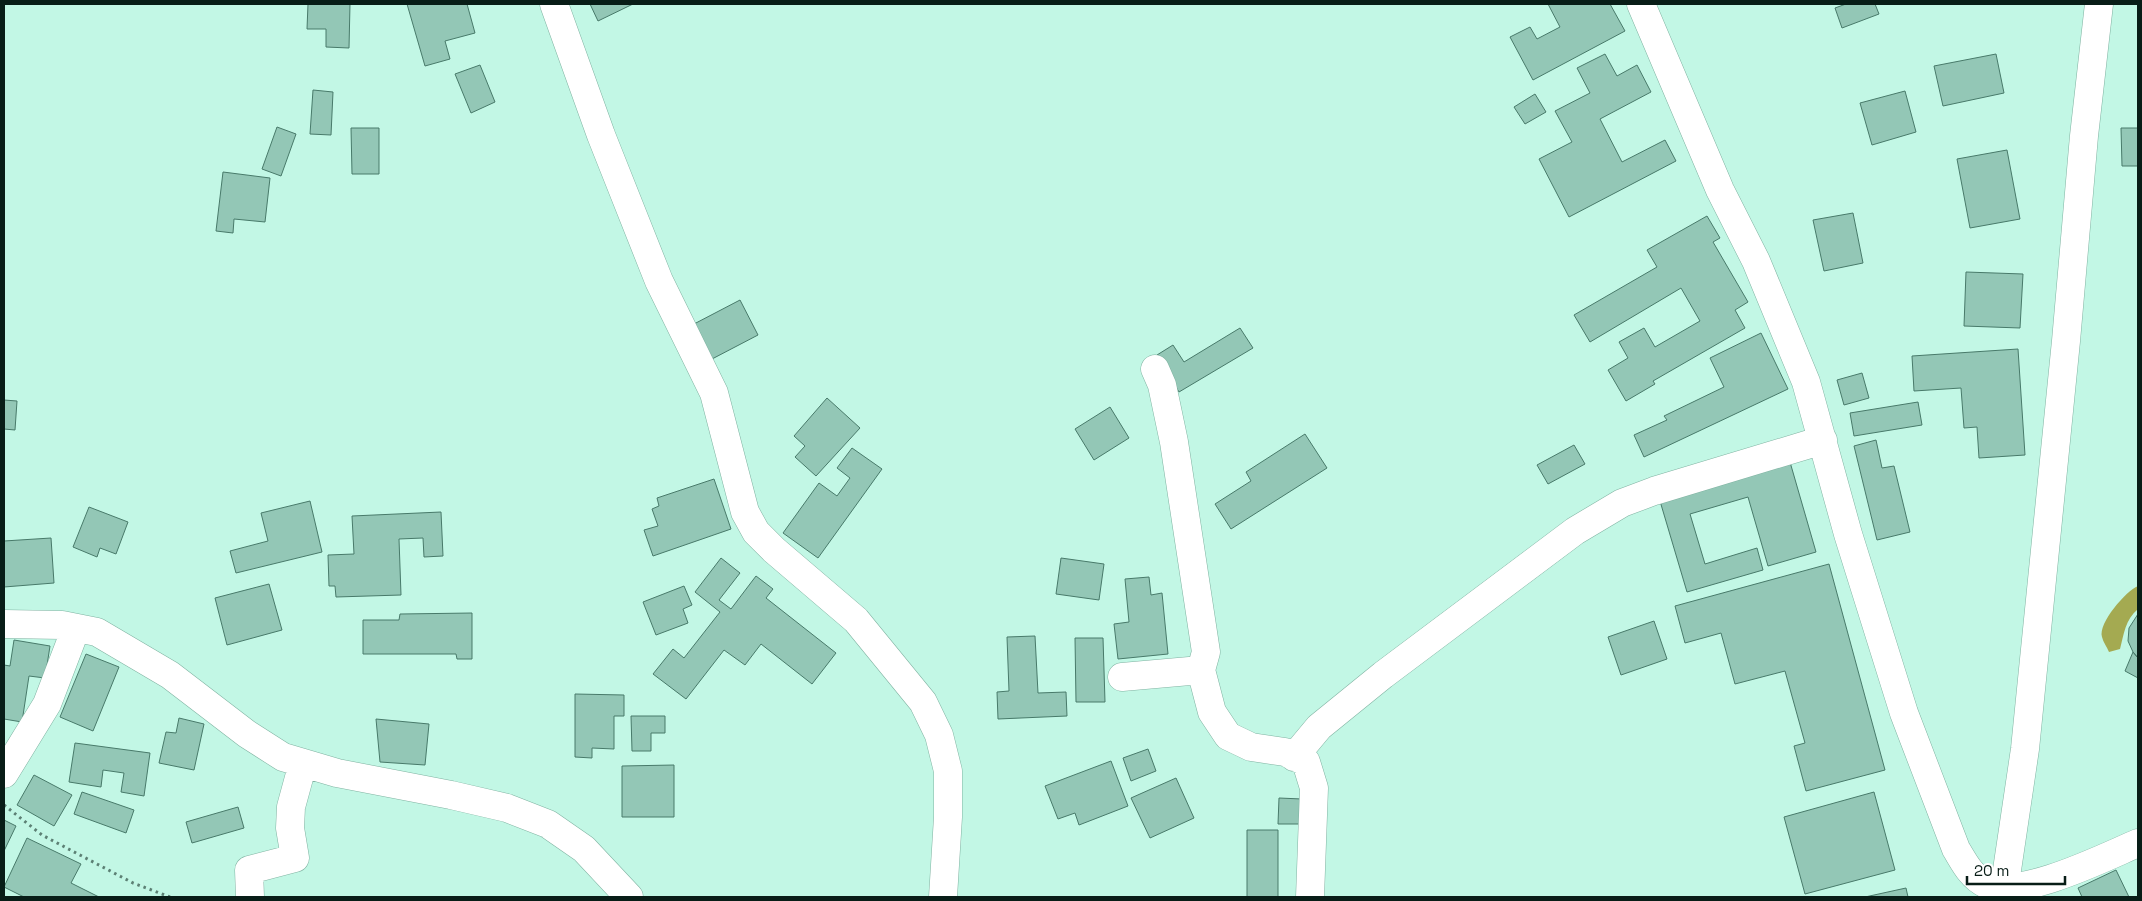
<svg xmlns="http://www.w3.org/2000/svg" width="2142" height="901" viewBox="0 0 2142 901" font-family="'Space Grotesk',sans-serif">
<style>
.forest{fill:#a4aa51}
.building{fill:#93c7b6;stroke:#487a6a}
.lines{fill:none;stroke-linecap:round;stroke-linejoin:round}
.minor-casing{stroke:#80b3a2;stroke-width:29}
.major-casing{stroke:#80b3a2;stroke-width:29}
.path{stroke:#5c8074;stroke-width:3;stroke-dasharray:2.5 4;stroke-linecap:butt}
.minor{stroke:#fff;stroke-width:28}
.major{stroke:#fff;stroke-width:28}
</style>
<rect width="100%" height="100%" fill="#c2f7e5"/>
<path class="forest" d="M 2138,586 L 2138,609 C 2125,620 2124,634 2120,649 L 2109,652 C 2107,647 2103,642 2102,637 C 2098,623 2126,591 2138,586 Z"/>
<path class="building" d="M 308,4 L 350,4 L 349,48 L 326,47 L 326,29 L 307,29 Z
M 407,4 L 467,4 L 475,33 L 445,41 L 450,59 L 425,66 Z
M 590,4 L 633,4 L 598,21 Z
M 1548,4 L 1610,4 L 1625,31 L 1533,80 L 1510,37 L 1530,27 L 1537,39 L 1560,27 Z
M 1846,4 L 1875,4 L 1879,14 L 1842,28 L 1835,8 Z
M 1605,54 L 1617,76 L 1637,65 L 1651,92 L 1600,119 L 1622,162 L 1665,140 L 1676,161 L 1569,217 L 1539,159 L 1572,142 L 1555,111 L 1590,93 L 1577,68 Z
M 1996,54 L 2004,93 L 1943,106 L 1934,66 Z
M 480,65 L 495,102 L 471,113 L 455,74 Z
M 313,90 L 333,92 L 331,135 L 310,134 Z
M 1905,91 L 1916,132 L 1872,145 L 1860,103 Z
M 1535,94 L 1546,112 L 1525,124 L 1514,107 Z
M 277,127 L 296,134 L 281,176 L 262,169 Z
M 351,128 L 379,128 L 379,174 L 352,174 Z
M 2121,128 L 2138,128 L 2138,166 L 2122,166 Z
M 2007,150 L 2020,219 L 1970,228 L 1957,159 Z
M 223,172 L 270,178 L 265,222 L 234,219 L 233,233 L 216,231 Z
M 1853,213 L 1863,263 L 1824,271 L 1813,220 Z
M 1707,216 L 1720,238 L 1713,242 L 1748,302 L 1735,310 L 1745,328 L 1653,381 L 1655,384 L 1626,401 L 1608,370 L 1628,358 L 1619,342 L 1644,328 L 1655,347 L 1700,321 L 1681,288 L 1590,342 L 1574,315 L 1657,267 L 1647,250 Z
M 1966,272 L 2023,274 L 2020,328 L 1964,326 Z
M 740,300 L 758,335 L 712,359 L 694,324 Z
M 1240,328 L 1253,348 L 1179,392 L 1157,355 L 1173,345 L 1184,362 Z
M 1761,333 L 1788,389 L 1644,457 L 1634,435 L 1667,420 L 1664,416 L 1724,387 L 1710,358 Z
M 2018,349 L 2025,455 L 1979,458 L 1977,427 L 1964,428 L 1961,388 L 1914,391 L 1912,356 Z
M 1862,373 L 1869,398 L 1844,405 L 1837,380 Z
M 827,398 L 860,428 L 816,476 L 795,457 L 805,446 L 794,436 Z
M 4,400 L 17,401 L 15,430 L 4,429 Z
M 1918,402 L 1922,425 L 1854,436 L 1850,413 Z
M 1110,407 L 1129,438 L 1094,460 L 1075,429 Z
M 1305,434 L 1327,468 L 1231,529 L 1215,504 L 1251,481 L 1246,472 Z
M 1876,440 L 1882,468 L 1894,466 L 1910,532 L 1877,540 L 1854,446 Z
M 1574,445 L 1585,464 L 1548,484 L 1537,465 Z
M 852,448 L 882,469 L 818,558 L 783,533 L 819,483 L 837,496 L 850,478 L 837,468 Z
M 1790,462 L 1816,552 L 1768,566 L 1748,497 L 1690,514 L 1705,564 L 1757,548 L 1763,570 L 1687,592 L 1660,501 Z
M 714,479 L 731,529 L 653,556 L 644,530 L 658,526 L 652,509 L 659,506 L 657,498 Z
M 310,501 L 322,552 L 236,573 L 230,551 L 268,541 L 261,513 Z
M 89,507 L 128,522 L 116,554 L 100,548 L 97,557 L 73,547 Z
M 441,512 L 443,556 L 424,557 L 423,538 L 399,539 L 401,595 L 336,597 L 335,586 L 329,586 L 328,555 L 354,554 L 352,516 Z
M 51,538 L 54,583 L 4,587 L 4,541 Z
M 721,558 L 740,573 L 719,600 L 731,609 L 756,576 L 773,589 L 766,598 L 836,653 L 812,684 L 761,644 L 745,665 L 724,650 L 686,699 L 653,674 L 673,649 L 684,658 L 720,612 L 695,592 Z
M 1061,558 L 1104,564 L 1099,600 L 1056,594 Z
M 1829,564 L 1885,770 L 1806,791 L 1794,746 L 1805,743 L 1785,671 L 1735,684 L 1721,633 L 1685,643 L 1675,606 Z
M 1149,577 L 1151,595 L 1162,593 L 1168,654 L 1118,659 L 1114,624 L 1129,622 L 1125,579 Z
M 269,584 L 282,630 L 227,645 L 215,598 Z
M 684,586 L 692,605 L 683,609 L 688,623 L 656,635 L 643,602 Z
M 472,613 L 472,659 L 457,659 L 456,654 L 363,654 L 363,620 L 399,620 L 400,614 Z
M 2138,614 L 2138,658 L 2133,652 L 2128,641 L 2129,628 Z
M 1654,621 L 1667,659 L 1621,675 L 1608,637 Z
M 1035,636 L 1038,693 L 1066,692 L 1067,716 L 998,719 L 997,692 L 1009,691 L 1007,637 Z
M 1075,638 L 1103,638 L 1105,702 L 1076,702 Z
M 14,640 L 50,646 L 45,678 L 29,676 L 22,722 L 4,719 L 4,665 L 10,666 Z
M 2133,652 L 2138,658 L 2138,678 L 2125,671 Z
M 86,654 L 119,667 L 93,731 L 60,717 Z
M 575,694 L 624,695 L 624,716 L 614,716 L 614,749 L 592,748 L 592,758 L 575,757 Z
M 631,716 L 665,716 L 665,733 L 651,733 L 651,751 L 632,751 Z
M 179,718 L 204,724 L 194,770 L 159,763 L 166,732 L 176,733 Z
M 376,719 L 429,724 L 425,765 L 380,762 Z
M 75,743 L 150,753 L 144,796 L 121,792 L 124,773 L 103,770 L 101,787 L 69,782 Z
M 1148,749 L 1156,771 L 1131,781 L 1123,758 Z
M 1111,761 L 1128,806 L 1079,825 L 1075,813 L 1058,819 L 1045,786 Z
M 674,765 L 674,817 L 622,817 L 622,766 Z
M 34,775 L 72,795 L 54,826 L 17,805 Z
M 1176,778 L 1194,818 L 1150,838 L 1131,798 Z
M 82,792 L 134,810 L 126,833 L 74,814 Z
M 1874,792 L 1895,870 L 1805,894 L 1784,817 Z
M 1279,798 L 1302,799 L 1301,824 L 1278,824 Z
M 238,807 L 244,828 L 192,843 L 186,822 Z
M 4,820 L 16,826 L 4,851 Z
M 1247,830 L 1278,830 L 1278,897 L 1247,897 Z
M 27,838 L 81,864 L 71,883 L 99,897 L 24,897 L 4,887 Z
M 2116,870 L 2129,897 L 2082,897 L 2078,888 Z
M 1906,888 L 1908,897 L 1865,897 Z"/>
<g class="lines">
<g class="minor-casing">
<path id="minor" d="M 554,4 L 601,135 L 659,281 L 714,393 L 745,512 L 756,532 L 774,550 L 856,620 L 923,702 L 939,735 L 948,771 L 948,817 L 943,897
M 1641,4 L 1720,190 L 1756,261 L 1806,382 L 1848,534 L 1904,713 L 1956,849 C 1964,862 1971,877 1986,884 C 2020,900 2105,857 2138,843
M 1155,369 L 1162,385 L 1174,442 L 1206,652 L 1201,670
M 4,624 L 62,625 L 97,632 L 170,675 L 247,734 L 283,757 L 337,773 L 451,795 L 507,808 L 548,824 L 584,849 L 629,897
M 1122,677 L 1201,670 L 1212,712 L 1228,736 L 1251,747 L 1285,752 L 1306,762 L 1314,788 L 1310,897
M 1294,757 L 1319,727 L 1383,675 L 1575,531 L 1622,503 L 1654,491 L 1823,440
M 4,774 L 47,704 L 76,628
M 250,897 L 249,870 L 295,858 L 290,828 L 291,807 L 303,763"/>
</g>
<g class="major-casing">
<path id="major" d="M 2003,897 L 2025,749 L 2066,341 L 2084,136 L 2099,4"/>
</g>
<path class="path" d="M 4,805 L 42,835 L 133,883 L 170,897"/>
<use href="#minor" class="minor"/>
<use href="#major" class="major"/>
</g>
<rect width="2142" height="901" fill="none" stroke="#081d17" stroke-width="10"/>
<path d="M1967 876v8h98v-8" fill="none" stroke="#081d17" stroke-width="2.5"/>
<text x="1974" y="876" font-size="15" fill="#081d17" stroke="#ffffff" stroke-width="4" paint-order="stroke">20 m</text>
</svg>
